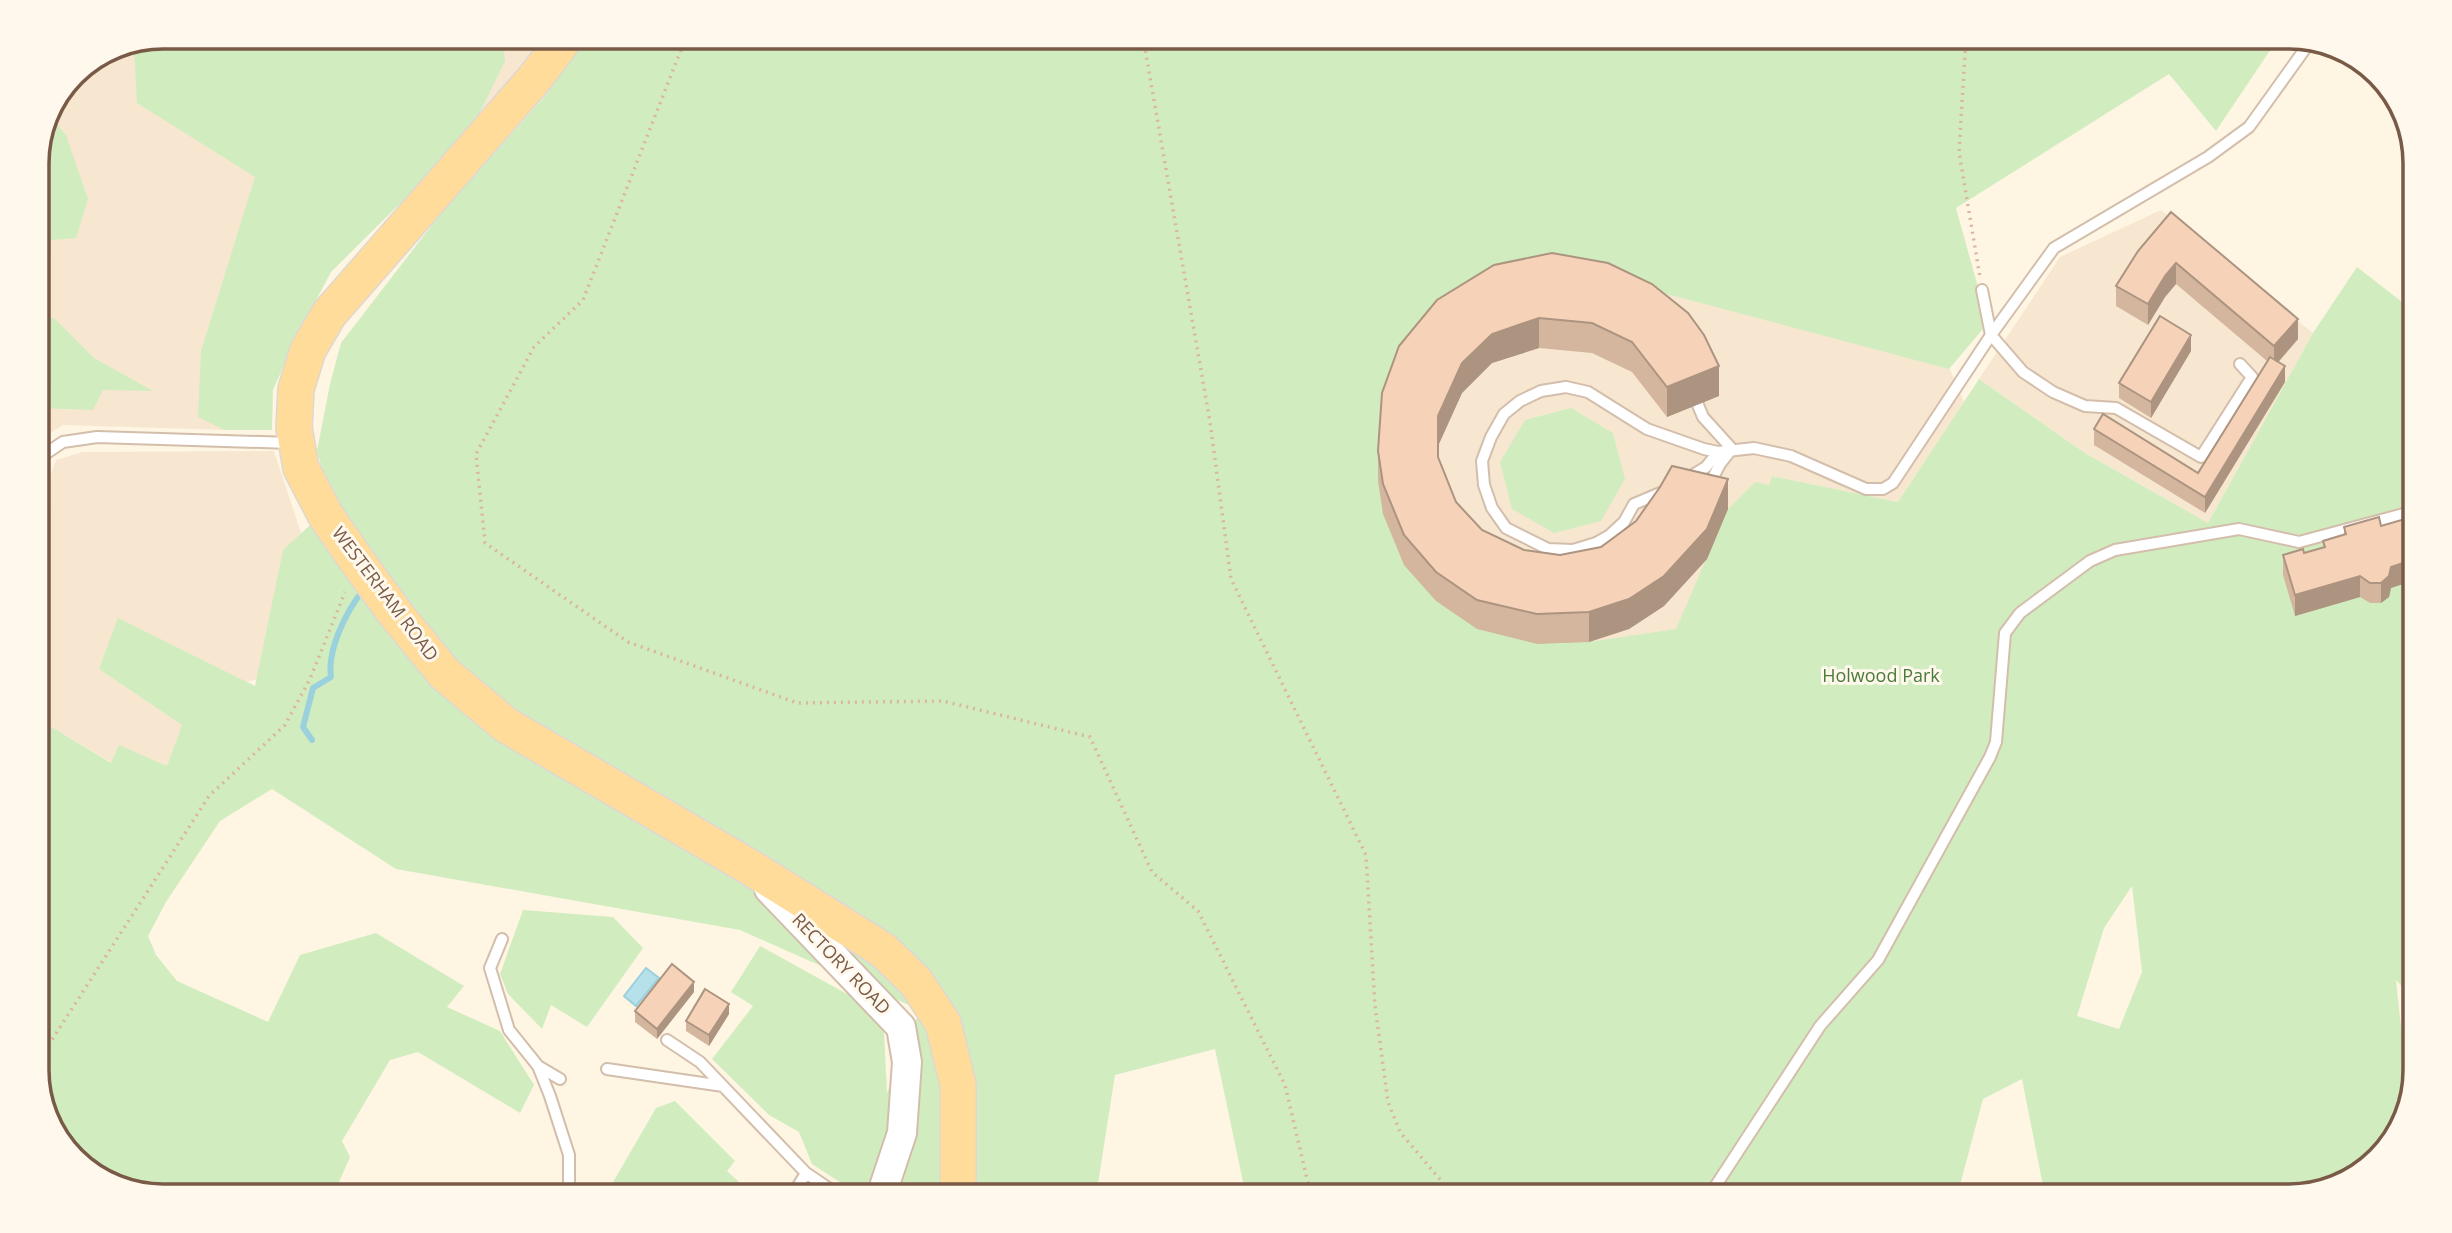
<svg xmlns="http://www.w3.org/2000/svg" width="2452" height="1233" viewBox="0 0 2452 1233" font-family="'Open Sans',sans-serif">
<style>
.residential{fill:#f7e7d1}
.green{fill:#d1edc0;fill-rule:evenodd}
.water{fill:#b6e1ea;stroke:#9bd0dd;stroke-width:2}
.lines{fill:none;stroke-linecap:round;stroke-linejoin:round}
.stream{stroke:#9bd0dd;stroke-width:6}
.service-casing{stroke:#d3beab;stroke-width:14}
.tertiary-casing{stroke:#d3beab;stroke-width:32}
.primary-casing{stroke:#dfd7d3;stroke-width:38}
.path{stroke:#dbb69b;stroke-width:3.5;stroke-dasharray:2 5;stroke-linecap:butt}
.service{stroke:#fff;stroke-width:10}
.tertiary{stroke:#fff;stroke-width:28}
.primary{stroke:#ffdc9a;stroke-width:35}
.wall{fill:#d4b59e}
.shaded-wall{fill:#ac9481}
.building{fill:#f6d3b8;stroke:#ac9481;stroke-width:2}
.labels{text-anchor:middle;stroke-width:6;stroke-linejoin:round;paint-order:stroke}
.street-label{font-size:18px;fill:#795a47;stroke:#fff8ec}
.park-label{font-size:18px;fill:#4c7a3b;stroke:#fff8ec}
.rim{fill:none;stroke:#795a47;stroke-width:3.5}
</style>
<rect width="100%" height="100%" fill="#fef5e3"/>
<path class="residential" d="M 378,37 L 548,37 L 485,114 Z
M 148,40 L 286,137 L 225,430 L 63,425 L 37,441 L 37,155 L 74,73 L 115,46 Z
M 2161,210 L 2313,333 L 2208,523 L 2085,453 L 1979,379 L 2060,257 Z
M 1524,242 L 1945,358 L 1964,402 L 1898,502 L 1772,476 L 1762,511 L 1716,631 L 1469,653 L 1356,289 Z
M 274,451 L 304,542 L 273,675 L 239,684 L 166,802 L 112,763 L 37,718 L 37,560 L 40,561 L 44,493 L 56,460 L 83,452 Z"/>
<path class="green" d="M 163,37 L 503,37 L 505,61 L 469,135 L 331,272 L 296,338 L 273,390 L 272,430 L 225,430 L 198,417 L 201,351 L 255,177 L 137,103 L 134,49 L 126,44 Z
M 588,37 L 2279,37 L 2216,131 L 2169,74 L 1956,208 L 1988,323 L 1949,369 L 1663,293 L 1552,283 L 1390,396 L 1477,629 L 1589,642 L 1676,629 L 1728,509 L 1755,482 L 1769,485 L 1772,476 L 1898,502 L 1979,379 L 2085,453 L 2208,523 L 2313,333 L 2357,267 L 2415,312 L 2415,1000 L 2396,980 L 2404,1055 L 2404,1118 L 2402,1126 L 2359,1175 L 2290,1196 L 2045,1196 L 2022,1079 L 1983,1099 L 1957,1196 L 1246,1196 L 1215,1049 L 1115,1075 L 1096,1196 L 846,1196 L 849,1188 L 812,1164 L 799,1132 L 769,1115 L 712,1059 L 753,1006 L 731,992 L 760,946 L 865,1004 L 884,1033 L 887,1093 L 920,1010 L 740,930 L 396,869 L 272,789 L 220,821 L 166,902 L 148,936 L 156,955 L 177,981 L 268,1022 L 300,955 L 376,933 L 464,986 L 447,1007 L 500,1031 L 534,1085 L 520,1113 L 418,1052 L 390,1060 L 342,1141 L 350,1157 L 333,1196 L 162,1196 L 107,1183 L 58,1141 L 37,1079 L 37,718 L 111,763 L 119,745 L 167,766 L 182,725 L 99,669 L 118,618 L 255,686 L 283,550 L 332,505 L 317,451 L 330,384 L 341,343 L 442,212 L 545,96 ZM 2132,886 L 2142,972 L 2119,1029 L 2077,1016 L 2104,928 Z
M 53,120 L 66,135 L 88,199 L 76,238 L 37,241 L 37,155 Z
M 37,314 L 54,318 L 94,358 L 153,391 L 103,390 L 93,410 L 37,408 Z
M 1571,408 L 1613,433 L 1625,479 L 1601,521 L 1554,533 L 1512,509 L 1500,462 L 1525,420 Z
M 523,910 L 613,917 L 643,948 L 587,1027 L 551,1005 L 542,1029 L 508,994 L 500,974 Z
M 675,1101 L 735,1161 L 727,1171 L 754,1196 L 605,1196 L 656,1108 Z"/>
<path class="water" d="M 646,968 L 659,978 L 636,1006 L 624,996 Z"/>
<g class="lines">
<path class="stream" d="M 312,740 L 303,727 L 313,688 L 331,677 C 327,650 346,612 363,590"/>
<g class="service-casing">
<path id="service" d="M 1982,290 L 1991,335 L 2023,372 L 2053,392 L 2085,406 L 2116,408 L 2201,457 L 2252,377 L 2240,364
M 1698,405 L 1703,417 L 1732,449 L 1720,464 L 1708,487
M 37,466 L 39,458 L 63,442 L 97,437 L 291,443
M 1688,478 L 1706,467 L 1718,452
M 1665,491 L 1634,504 L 1624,522 L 1610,535 L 1596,543 L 1573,550 L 1548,549 L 1506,528 L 1492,508 L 1484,485 L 1482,461 L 1491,437 L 1504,414 L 1520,401 L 1541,391 L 1566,387 L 1588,392 L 1647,429 L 1704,449 L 1718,452 L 1754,448 L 1791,456 L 1866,489 L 1883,489 L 1893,483 L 1991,335 L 2054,248 L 2208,157 L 2249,127 L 2310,42
M 502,939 L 490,968 L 509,1030 L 538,1066 L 560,1079
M 667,1040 L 700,1062 L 806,1173 L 840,1196
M 538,1066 L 550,1096 L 569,1155 L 569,1196
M 607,1069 L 723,1086
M 792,1196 L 806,1173
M 1709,1196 L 1820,1026 L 1878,960 L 1990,757 L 1996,742 L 2005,633 L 2020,613 L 2090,561 L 2115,550 L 2239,529 L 2299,542 L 2415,511"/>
</g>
<g class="tertiary-casing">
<path id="tertiary" d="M 769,889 L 901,1027 L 907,1062 L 902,1133 L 881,1196"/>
</g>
<g class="primary-casing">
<path id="primary" d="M 566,37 L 535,78 L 329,314 L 308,350 L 296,389 L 294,428 L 301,468 L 326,516 L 357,561 L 395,613 L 444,673 L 506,725 L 748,866 L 883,950 L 916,982 L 943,1023 L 958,1084 L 958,1196"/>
</g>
<path class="path" d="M 686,37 L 583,300 L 534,347 L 476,454 L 485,543 L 628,642 L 797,703 L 943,701 L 1090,737 L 1152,872 L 1198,911 L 1285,1085 L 1311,1196
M 1143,37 L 1210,422 L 1231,579 L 1366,855 L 1375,1006 L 1388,1102 L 1400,1132 L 1454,1196
M 1966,37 L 1959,152 L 1980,277
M 37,1063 L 209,796 L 285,725 L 310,679 L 345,592"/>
<use href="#service" class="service"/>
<use href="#tertiary" class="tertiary"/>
<use href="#primary" class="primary"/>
</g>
<path class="wall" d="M 2171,212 L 2298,339 L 2278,362 L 2285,382 L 2205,513 L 2094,445 L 2094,429 L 2198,473 L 2267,361 L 2176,284 L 2165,297 L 2148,325 L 2116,306 L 2116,286 Z
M 1552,253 L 1719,396 L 1667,417 L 1632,372 L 1592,353 L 1539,348 L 1492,363 L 1462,393 L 1438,446 L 1438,458 L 1456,502 L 1482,530 L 1524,550 L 1560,555 L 1601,547 L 1728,509 L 1707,559 L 1664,606 L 1629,629 L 1589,642 L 1537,644 L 1477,629 L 1436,601 L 1404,565 L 1383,514 L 1378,481 L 1378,451 Z
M 2191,351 L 2151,418 L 2119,398 L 2119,383 Z
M 2415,516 L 2415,580 L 2391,588 L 2389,597 L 2381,603 L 2370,603 L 2360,597 L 2295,616 L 2283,575 L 2283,555 L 2304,553 L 2323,548 L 2323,541 L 2344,535 L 2344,527 L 2381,526 Z
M 694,992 L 657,1039 L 635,1022 L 635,1011 Z
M 729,1014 L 709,1046 L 686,1031 L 686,1021 Z"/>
<path class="shaded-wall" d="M 2176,263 L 2176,284 L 2165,297 L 2148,325 L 2148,304 L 2165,276 Z
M 1539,318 L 1539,348 L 1492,363 L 1462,393 L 1438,446 L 1438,416 L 1462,363 L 1492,334 Z
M 2298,319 L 2298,339 L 2274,367 L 2274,346 Z
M 2191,335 L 2191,351 L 2151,418 L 2151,402 Z
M 1719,366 L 1719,396 L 1667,417 L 1667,387 Z
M 2285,366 L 2285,382 L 2205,513 L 2205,497 Z
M 1728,479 L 1728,509 L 1707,559 L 1664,606 L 1629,629 L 1589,642 L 1589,612 Z
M 2415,559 L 2415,580 L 2391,588 L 2389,597 L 2381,603 L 2381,583 L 2391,567 Z
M 2360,576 L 2360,597 L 2295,616 L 2295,595 Z
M 694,982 L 694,992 L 657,1039 L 657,1029 Z
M 729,1004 L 729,1014 L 709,1046 L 709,1035 Z"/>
<path class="building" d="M 2171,212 L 2298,319 L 2274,346 L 2176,263 L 2165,276 L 2148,304 L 2116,286 L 2138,251 Z
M 1552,253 L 1608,263 L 1652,284 L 1688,313 L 1704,335 L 1719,366 L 1667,387 L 1632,342 L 1592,323 L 1539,318 L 1492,334 L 1462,363 L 1438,416 L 1438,457 L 1456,502 L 1482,530 L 1524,550 L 1560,555 L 1601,547 L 1636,521 L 1660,487 L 1672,466 L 1728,479 L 1707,529 L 1664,576 L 1629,599 L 1589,612 L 1537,614 L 1477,600 L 1436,572 L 1404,535 L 1383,484 L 1378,451 L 1382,393 L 1399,346 L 1437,300 L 1494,265 Z
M 2160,316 L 2191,335 L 2151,402 L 2119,383 Z
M 2270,357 L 2285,366 L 2205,497 L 2094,429 L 2103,414 L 2198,473 Z
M 2415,516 L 2415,559 L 2391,567 L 2389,576 L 2381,583 L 2370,583 L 2360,576 L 2295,595 L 2283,555 L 2303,549 L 2304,553 L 2325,547 L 2323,541 L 2346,534 L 2344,527 L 2379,517 L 2381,526 Z
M 672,964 L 694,982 L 657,1029 L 635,1011 Z
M 705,989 L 729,1004 L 709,1035 L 686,1021 Z"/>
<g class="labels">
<g class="street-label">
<text transform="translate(385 594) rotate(53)" y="6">WESTERHAM ROAD</text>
<text transform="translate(841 964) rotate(46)" y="6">RECTORY ROAD</text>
</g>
<g class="park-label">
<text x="1881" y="682">Holwood Park</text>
</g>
</g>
<path d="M0 0H2452V1233H0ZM163 49H2289A114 114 0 0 1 2403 163V1070A114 114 0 0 1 2289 1184H163A114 114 0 0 1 49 1070V163A114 114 0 0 1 163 49Z" fill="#fff8ec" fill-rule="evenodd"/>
<path class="rim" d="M163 49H2289A114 114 0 0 1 2403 163V1070A114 114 0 0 1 2289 1184H163A114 114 0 0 1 49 1070V163A114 114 0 0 1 163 49Z"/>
</svg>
